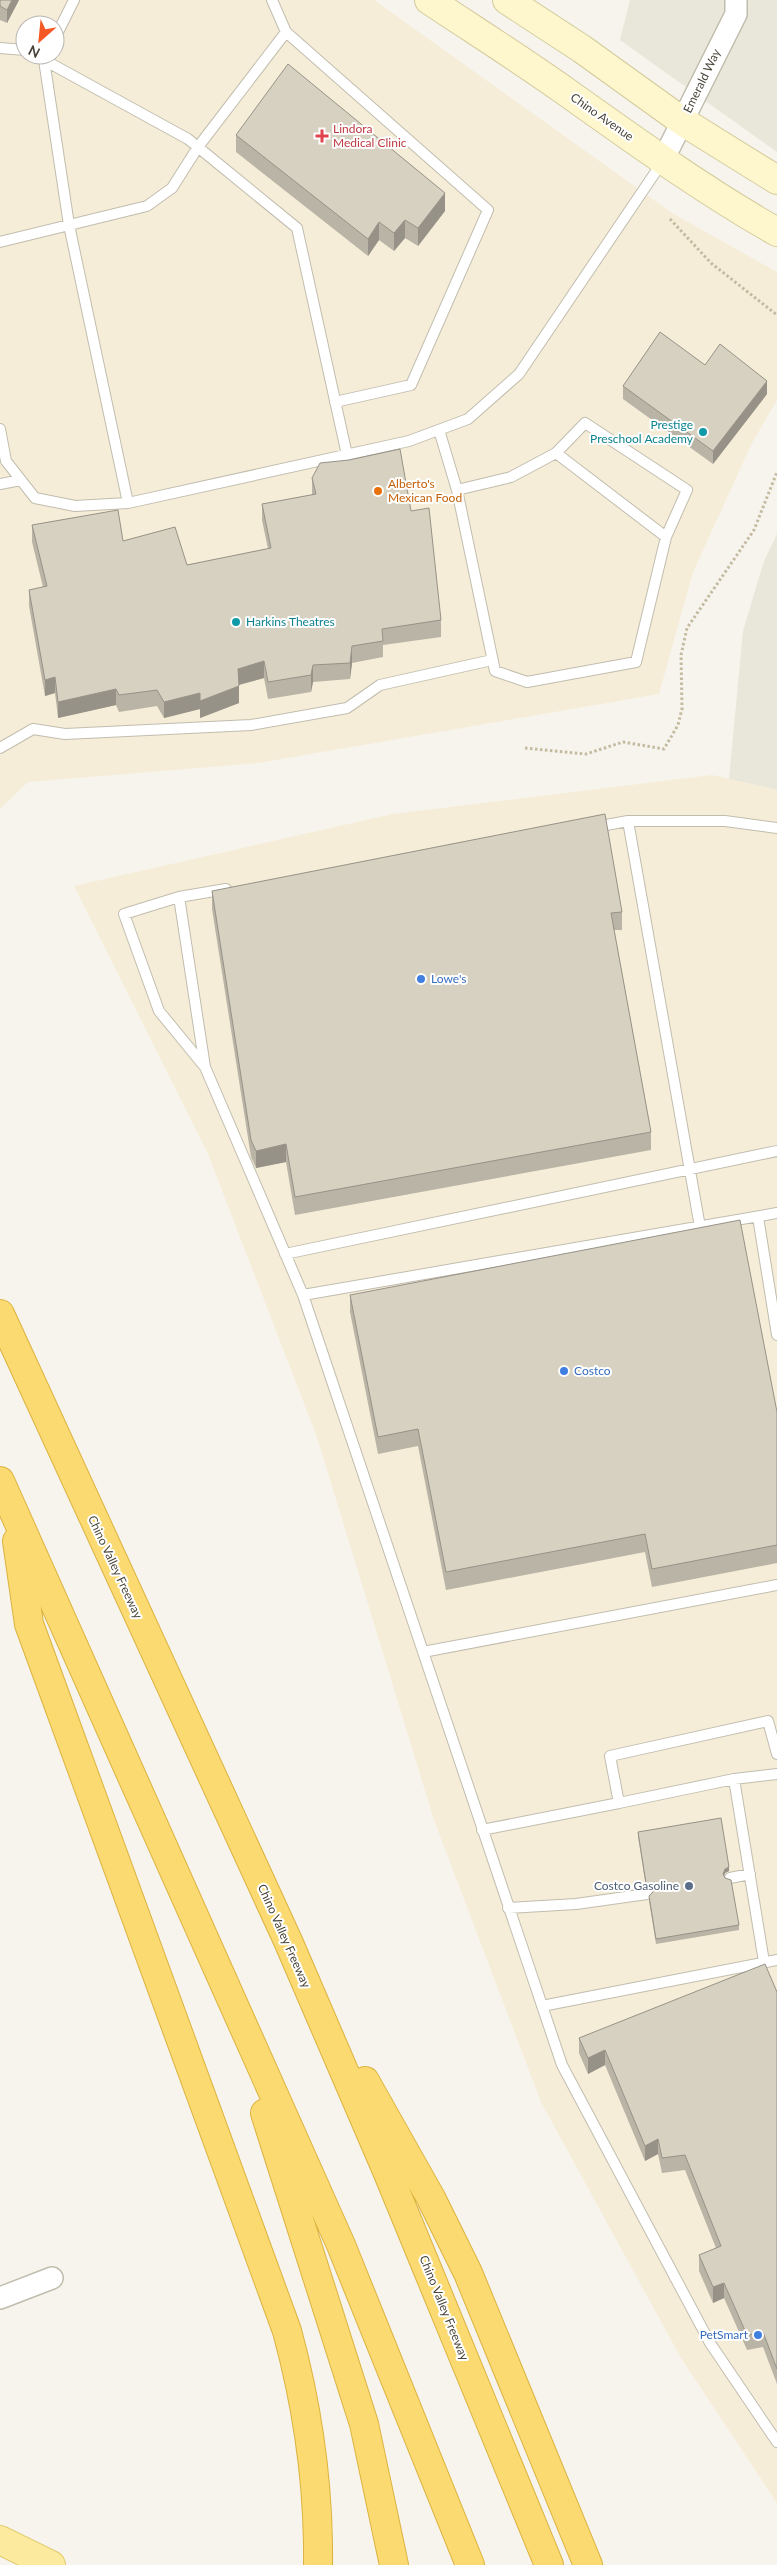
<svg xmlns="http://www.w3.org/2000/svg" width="777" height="2565" viewBox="0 0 777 2565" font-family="Lato,sans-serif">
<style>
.residential{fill:#e9e6da}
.commercial{fill:#f6edd8;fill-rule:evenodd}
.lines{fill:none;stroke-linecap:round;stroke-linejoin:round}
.service-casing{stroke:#c1bdae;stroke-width:12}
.minor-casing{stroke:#c1bdae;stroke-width:24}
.secondary-casing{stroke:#d4cb9c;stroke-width:30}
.primary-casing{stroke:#e3cb6d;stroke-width:30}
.motorway-casing{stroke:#dcb240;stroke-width:30}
.path{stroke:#c3baa0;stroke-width:3;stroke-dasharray:2.5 2.5;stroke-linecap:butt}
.service{stroke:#fff;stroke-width:10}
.minor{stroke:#fff;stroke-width:21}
.secondary{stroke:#fef7ce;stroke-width:28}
.primary{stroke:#fceb9e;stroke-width:28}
.motorway{stroke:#fbdb71;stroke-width:28}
.wall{fill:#b9b4a6}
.shaded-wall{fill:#969287}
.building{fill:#d7d1c1;stroke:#969287}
.health-dot{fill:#e0444e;stroke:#fff;stroke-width:2}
.culture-dot{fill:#0f9aa8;stroke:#fff;stroke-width:2}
.food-dot{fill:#e8710a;stroke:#fff;stroke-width:2}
.shop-dot{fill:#3f7fe0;stroke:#fff;stroke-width:2}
.service-dot{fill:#5c6f8a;stroke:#fff;stroke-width:2}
.labels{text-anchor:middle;stroke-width:4;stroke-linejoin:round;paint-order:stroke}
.street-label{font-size:12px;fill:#4a4539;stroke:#fff}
.health-label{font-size:12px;fill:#be3a42;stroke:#fff;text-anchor:start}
.culture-label{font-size:12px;fill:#0d838f;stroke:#fff;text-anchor:end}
.food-label{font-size:12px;fill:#c56008;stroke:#fff;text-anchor:start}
.shop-label{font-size:12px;fill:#366cbe;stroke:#fff;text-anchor:start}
.service-label{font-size:12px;fill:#4e5e75;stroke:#fff;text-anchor:end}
</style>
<rect width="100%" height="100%" fill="#f6f4ec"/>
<path class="residential" d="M 630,0 L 777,0 L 777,152 L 620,40 Z
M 777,534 L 777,790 L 729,779 L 743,631 L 764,561 Z"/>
<path class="commercial" d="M 0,0 L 374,0 L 672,213 L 777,272 L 777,400 L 752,443 L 693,572 L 659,694 L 258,763 L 28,782 L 0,809 ZM 25,25 L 55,25 L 55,55 L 25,55 Z
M 712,775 L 777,790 L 777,2503 L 681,2358 L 541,2102 L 434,1820 L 317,1437 L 208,1154 L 74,886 L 393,814 Z"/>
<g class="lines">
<g class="service-casing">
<path id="service" d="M 286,32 L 488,210 L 411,385 L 335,402
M 55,38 L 74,0
M 0,48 L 25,50
M 35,55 L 188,139 L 297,228 L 347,455
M 46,56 L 44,60 L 69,225 L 128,503
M 0,242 L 147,206 L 172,188 L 198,147 L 286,32 L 272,0
M 0,429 L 6,461 L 35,498 L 75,506 L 128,503 L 409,441 L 468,419 L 519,374 L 663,161
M 439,430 L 457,490 L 511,477 L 556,453 L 585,423 L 687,490 L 666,537 L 636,662 L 527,682 L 495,671 L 457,490
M 556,453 L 666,537
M 0,484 L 21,480
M 0,748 L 33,729 L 65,734 L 251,725 L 347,708 L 380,685 L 492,660
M 595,827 L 628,821
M 179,897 L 205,1067 L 303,1295 L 562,2065 L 710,2343 L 777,2442
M 205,1067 L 159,1011 L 124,914 L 179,897 L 226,889
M 758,1217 L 777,1335
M 700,1227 L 628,821 L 725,821 L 777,828
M 285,1254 L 777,1151
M 303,1295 L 777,1213
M 423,1652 L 777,1585
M 734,1779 L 764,1962
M 619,1803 L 734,1779 L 777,1774
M 482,1830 L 619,1803 L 610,1756 L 768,1721 L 777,1754
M 730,1878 L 750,1874
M 508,1908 L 576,1904 L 647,1894
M 542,2006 L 777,1960"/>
</g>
<g class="minor-casing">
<path id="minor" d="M 663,160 L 736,14 L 736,0
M 0,2298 L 52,2278"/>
</g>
<g class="secondary-casing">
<path id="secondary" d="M 429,0 C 474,30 520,59 565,91 C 634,140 703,190 777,232
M 507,0 L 582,49 L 682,121 L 777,180"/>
</g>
<g class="primary-casing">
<path id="primary" d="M 0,2540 L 51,2565"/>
</g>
<g class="motorway-casing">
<path id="motorway" d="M 0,1314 L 288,1941 L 387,2171 L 549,2565
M 0,1481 L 341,2245 L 470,2565
M 17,1541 L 29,1624 L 287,2331 C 308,2408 319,2485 318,2565
M 365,2081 L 431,2198 L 468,2273 L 588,2565
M 265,2113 L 364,2424 L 394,2565"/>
</g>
<path class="path" d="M 670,219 L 711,263 L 777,315
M 525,748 L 586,754 L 623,742 L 664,749 L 678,725 L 682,709 L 681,655 L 687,628 L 754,530 L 777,472"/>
<use href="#service" class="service"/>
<use href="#minor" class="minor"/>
<use href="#secondary" class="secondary"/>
<use href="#primary" class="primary"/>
<use href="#motorway" class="motorway"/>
</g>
<path class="wall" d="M 0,0 L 19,0 L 7,23 L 0,20 Z
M 236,135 L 445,211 L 418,246 L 405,238 L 394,251 L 379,240 L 368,256 L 236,152 Z
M 705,365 L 767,394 L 713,464 L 623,399 L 623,386 Z
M 312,478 L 411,511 L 441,620 L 441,637 L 383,645 L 383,657 L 352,663 L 350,679 L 313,682 L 311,692 L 268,699 L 264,678 L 239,685 L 239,703 L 200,718 L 200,709 L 164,718 L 157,706 L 119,712 L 116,705 L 58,718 L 55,693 L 45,696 L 29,606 L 29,590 L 43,587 L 32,542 L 32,525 L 123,541 L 187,565 L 268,549 L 262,520 L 262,504 L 312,495 Z
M 212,891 L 622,912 L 622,930 L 614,930 L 651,1132 L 651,1150 L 295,1215 L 286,1162 L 256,1168 L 251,1157 L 212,909 Z
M 350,1295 L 777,1412 L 777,1563 L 652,1587 L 645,1552 L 446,1590 L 418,1446 L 378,1454 L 350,1312 Z
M 638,1832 L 729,1871 L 725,1873 L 724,1876 L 739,1925 L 739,1930 L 656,1944 L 649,1901 L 649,1896 L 653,1892 L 646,1887 L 638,1837 Z
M 777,1992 L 777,2384 L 763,2347 L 747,2350 L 724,2298 L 713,2303 L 699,2271 L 699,2255 L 716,2248 L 685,2170 L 662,2173 L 658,2154 L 645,2161 L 605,2065 L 588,2074 L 579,2053 L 579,2038 Z"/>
<path class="shaded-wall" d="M 12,0 L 19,0 L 7,23 L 7,10 Z
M 445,193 L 445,211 L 418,246 L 418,228 Z
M 405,220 L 405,238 L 394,251 L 394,233 Z
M 379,222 L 379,240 L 368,256 L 368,239 Z
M 767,381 L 767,394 L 713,464 L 713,451 Z
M 352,646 L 352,663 L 350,679 L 350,663 Z
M 264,661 L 264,678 L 238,685 L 238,669 Z
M 313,665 L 313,682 L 311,692 L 311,675 Z
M 55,677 L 55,693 L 45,696 L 45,680 Z
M 239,686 L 239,703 L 200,718 L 200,701 Z
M 116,689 L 116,705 L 58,718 L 58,702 Z
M 200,693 L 200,709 L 164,718 L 164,702 Z
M 286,1144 L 286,1162 L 256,1168 L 256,1151 Z
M 729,1867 L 729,1871 L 725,1873 L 723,1879 L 723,1874 L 725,1869 Z
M 605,2050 L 605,2065 L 588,2074 L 588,2058 Z
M 658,2139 L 658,2154 L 645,2161 L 645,2146 Z
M 724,2283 L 724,2298 L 713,2303 L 713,2287 Z"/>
<path class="building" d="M 0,0 L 12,0 L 7,10 L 0,6 Z
M 288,64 L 445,193 L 418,228 L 405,220 L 394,233 L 379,222 L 368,239 L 236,135 Z
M 660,332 L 705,365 L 720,344 L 767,381 L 713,451 L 623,386 Z
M 400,449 L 411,511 L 429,508 L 441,620 L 382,629 L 383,641 L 352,646 L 350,663 L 313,665 L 311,675 L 268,682 L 264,661 L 238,669 L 239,686 L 200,701 L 200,693 L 164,702 L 157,690 L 119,695 L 116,689 L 58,702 L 55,677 L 45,680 L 29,590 L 47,586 L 32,525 L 118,510 L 123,541 L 175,527 L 187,565 L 271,548 L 262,504 L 316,494 L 312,478 L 320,463 L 349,460 Z
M 605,814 L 622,912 L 611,913 L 651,1132 L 295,1197 L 286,1144 L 256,1151 L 251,1140 L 212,891 Z
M 740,1220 L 777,1412 L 777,1545 L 652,1569 L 645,1534 L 446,1572 L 418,1429 L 378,1437 L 350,1295 Z
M 721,1818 L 729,1867 L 725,1869 L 723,1874 L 725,1878 L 731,1880 L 739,1925 L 656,1939 L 649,1896 L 653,1892 L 654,1888 L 646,1883 L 638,1832 Z
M 765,1964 L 777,1992 L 777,2369 L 763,2332 L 747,2335 L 724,2283 L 713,2287 L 699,2255 L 721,2246 L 685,2155 L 662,2158 L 658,2139 L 645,2146 L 605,2050 L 588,2058 L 579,2038 Z"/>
<path class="health-dot" d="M319.5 128.5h5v5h5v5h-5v5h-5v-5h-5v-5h5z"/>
<g class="culture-dot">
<circle cx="703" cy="432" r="5"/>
<circle cx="236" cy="622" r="5"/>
</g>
<circle class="food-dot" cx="378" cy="491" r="5"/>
<g class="shop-dot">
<circle cx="421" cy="979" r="5"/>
<circle cx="564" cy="1371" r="5"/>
<circle cx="758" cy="2335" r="5"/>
</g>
<circle class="service-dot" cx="689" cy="1886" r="5"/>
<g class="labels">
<g class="street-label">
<text transform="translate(702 81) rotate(-64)" y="4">Emerald Way</text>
<text transform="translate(602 117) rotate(35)" y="4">Chino Avenue</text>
<text transform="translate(115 1567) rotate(65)" y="4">Chino Valley Freeway</text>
<text transform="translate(284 1936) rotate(66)" y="4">Chino Valley Freeway</text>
<text transform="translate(444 2308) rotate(68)" y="4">Chino Valley Freeway</text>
</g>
<g class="health-label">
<text x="333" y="133">Lindora<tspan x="333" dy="14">Medical Clinic</tspan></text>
</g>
<g class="culture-label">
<text x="693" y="429">Prestige<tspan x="693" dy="14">Preschool Academy</tspan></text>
<text x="246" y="626" text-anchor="start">Harkins Theatres</text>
</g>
<g class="food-label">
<text x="388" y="488">Alberto's<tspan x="388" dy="14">Mexican Food</tspan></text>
</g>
<g class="shop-label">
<text x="431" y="983">Lowe's</text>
<text x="574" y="1375">Costco</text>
<text x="748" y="2339" text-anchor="end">PetSmart</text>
</g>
<g class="service-label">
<text x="679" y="1890">Costco Gasoline</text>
</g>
</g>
<g transform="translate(40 40) rotate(207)"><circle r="24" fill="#ffffff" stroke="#b7b5b0"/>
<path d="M0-4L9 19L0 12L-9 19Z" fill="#f65823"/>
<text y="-8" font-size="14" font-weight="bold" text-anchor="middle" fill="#4a4539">N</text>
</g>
</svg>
